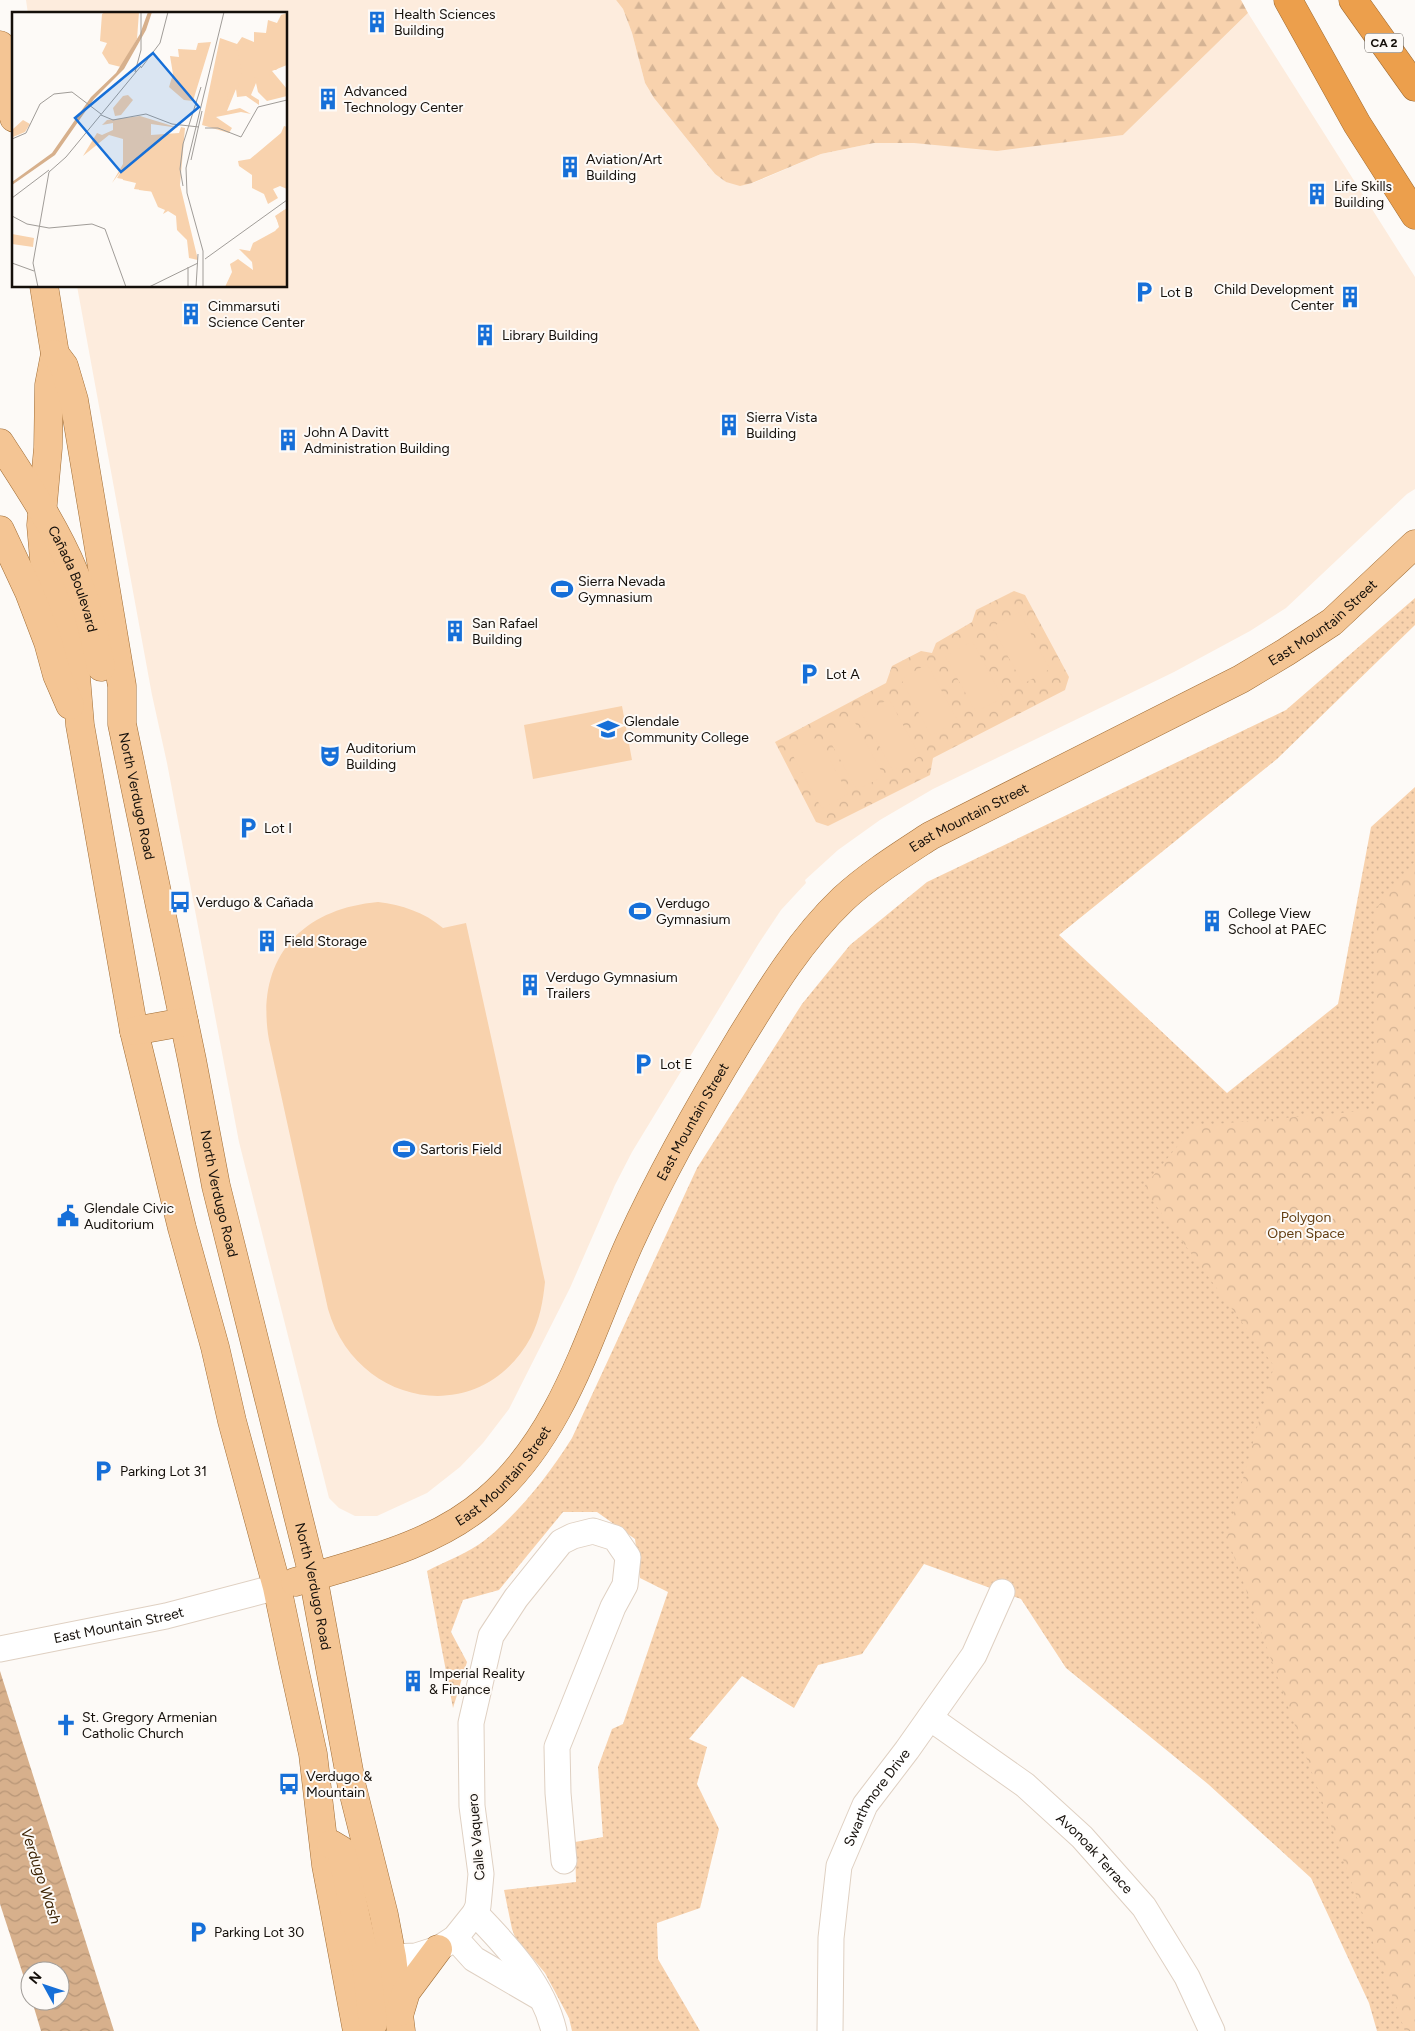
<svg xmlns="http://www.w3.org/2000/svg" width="1415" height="2031" viewBox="0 0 1415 2031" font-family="Figtree,sans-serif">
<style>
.built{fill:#fdecdd}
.grass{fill:url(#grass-dots)}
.forest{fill:url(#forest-firs)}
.park{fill:url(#park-crowns)}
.garden{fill:#f8d2ad}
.water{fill:url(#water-waves)}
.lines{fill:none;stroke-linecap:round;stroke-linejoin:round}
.minor-casing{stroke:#dfd0c2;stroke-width:27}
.major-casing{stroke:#a06d35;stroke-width:29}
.highway-casing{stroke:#a06d35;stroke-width:29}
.minor{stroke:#fff;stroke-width:25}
.major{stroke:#f4c594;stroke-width:28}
.highway{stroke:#ec9f4c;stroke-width:28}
.labels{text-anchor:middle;stroke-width:4;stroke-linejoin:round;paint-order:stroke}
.shield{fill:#fdfaf7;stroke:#5a5651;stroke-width:1}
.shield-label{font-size:12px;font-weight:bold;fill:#140f0a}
.poi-label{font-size:14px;fill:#140f0a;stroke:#fdfaf7;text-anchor:start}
.street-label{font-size:14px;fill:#140f0a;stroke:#fdfaf7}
.park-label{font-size:14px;fill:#623d11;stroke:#fdfaf7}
.water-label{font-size:15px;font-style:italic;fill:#3e2405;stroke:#fdfaf7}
.inset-road{fill:none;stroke:#a09c98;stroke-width:1}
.view{fill:#166fd8;fill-opacity:0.15;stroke:#166fd8;stroke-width:2.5}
.inset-edge{fill:none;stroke:#140f0a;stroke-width:2.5}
</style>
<defs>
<pattern id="grass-dots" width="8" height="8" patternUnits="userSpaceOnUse" patternTransform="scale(1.25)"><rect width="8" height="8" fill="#f8d2ad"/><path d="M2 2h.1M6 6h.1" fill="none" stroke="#d4b394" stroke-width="1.8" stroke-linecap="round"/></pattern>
<pattern id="forest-firs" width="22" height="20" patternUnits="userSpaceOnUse" patternTransform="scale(1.25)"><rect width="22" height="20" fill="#f8d2ad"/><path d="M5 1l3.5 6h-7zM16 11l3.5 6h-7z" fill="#d4b394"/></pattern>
<pattern id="park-crowns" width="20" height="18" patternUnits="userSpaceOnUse" patternTransform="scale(1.25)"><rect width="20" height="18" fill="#f8d2ad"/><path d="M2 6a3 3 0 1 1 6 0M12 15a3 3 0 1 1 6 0" fill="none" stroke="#d4b394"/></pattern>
<pattern id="water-waves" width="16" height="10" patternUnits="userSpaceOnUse" patternTransform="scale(1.25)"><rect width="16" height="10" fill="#d7b08c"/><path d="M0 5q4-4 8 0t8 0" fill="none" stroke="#b89677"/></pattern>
</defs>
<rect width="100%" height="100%" fill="#fdfaf7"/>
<path class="built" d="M 26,0 L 616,0 L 623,9 L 632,33 L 645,83 L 654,98 L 715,174 L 726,182 L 753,183 L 821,154 L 874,143 L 1123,135 L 1248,13 L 1415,277 L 1415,489 L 1407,494 L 1286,608 L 1250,631 L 1174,672 L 933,789 L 880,820 L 838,850 L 805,880 L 806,883 L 781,910 L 759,943 L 632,1152 L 615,1185 L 570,1288 L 509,1409 L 483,1443 L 460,1467 L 427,1493 L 377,1516 L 355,1516 L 339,1508 L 329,1498 L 239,1142 L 167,763 L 152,695 L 77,286 L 286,286 L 286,14 L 28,14 Z"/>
<path class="grass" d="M 1415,598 L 1415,625 L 1277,759 L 1059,935 L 1227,1093 L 1338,1004 L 1371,827 L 1415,787 L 1415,1987 L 1409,2031 L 1377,2031 L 1369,2003 L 1311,1878 L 1208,1784 L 1066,1668 L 1021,1599 L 924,1564 L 862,1654 L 818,1665 L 794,1708 L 742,1676 L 689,1739 L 707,1747 L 697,1784 L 719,1829 L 700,1908 L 657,1923 L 658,1959 L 700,2031 L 572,2031 L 569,2018 L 545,1973 L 515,1937 L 512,1929 L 504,1890 L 576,1882 L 575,1842 L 603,1837 L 598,1767 L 612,1729 L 623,1724 L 668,1592 L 640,1578 L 635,1539 L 597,1512 L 563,1512 L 499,1590 L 463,1600 L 451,1632 L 467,1662 L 453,1708 L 427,1571 C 446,1561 468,1553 485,1540 C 520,1512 548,1476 572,1438 L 697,1168 L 802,1004 L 850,945 L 927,882 L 1286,710 Z"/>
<path class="forest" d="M 616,0 L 1241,0 L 1248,13 L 1123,135 L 997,151 L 914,143 L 874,143 L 821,154 L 752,183 L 740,186 L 726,182 L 715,174 L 654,98 L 645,83 L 632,33 L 623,9 Z"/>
<path class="park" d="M 1014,591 L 1025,595 L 1069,677 L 1065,690 L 933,758 L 930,775 L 828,826 L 816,822 L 775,742 L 886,683 L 892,666 L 921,651 L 932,653 L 936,643 L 972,622 L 976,610 Z
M 1415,861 L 1415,2031 L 1405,2031 L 1227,1537 L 1274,1366 L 1143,1188 L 1194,1126 L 1374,1110 L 1374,911 Z"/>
<path class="garden" d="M 1019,612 L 1050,669 L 1023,684 L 992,627 Z
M 972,641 L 1003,698 L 976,712 L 945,656 Z
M 927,664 L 958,721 L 931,736 L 901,679 Z
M 889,699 L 920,756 L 893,771 L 862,714 Z
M 622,706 L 632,760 L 533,779 L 524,725 Z
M 853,719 L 884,776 L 857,790 L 826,734 Z
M 818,737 L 848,794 L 822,809 L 791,752 Z
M 378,902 C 402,905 424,912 443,928 L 466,923 L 545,1282 C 543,1301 540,1319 531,1337 C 481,1430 356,1407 328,1309 L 269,1040 C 255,961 299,909 378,902 Z"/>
<path class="water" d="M 0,1671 L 114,2031 L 41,2031 L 32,2001 L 60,2001 L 60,1971 L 30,1971 L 30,1996 L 0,1904 Z"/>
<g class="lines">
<g class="minor-casing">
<g id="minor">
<path id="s1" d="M 0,1649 L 166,1616 L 277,1587"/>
<path id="s2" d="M 930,1718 L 1025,1785 L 1082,1837 L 1144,1907 L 1187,1977 L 1212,2031"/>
<path d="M 475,1913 C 508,1947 543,1984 554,2031"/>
<path d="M 455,1938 L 474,1959 L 541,1998"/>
<path d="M 374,1961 L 392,1957 L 416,1956 L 438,1949 L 455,1938 L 475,1913 L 478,1906 L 481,1874 L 472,1806 L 471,1723 L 491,1636 L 516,1598 L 561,1542 L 573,1536 L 593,1531 L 615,1538 L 628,1557 L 625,1585 L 613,1607 L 557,1747 L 558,1793 L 564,1861"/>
<path id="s3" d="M 830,2031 L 831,1938 L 839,1866 L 865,1805 L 907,1750 L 974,1655 L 1002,1592"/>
</g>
</g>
<g class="major-casing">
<g id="major">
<path d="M 0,45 L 14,118"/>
<path d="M 44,286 L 55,354 L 49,385 L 48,448 L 41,525 L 44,559 L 70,643 L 75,665 L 80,725 L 134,1031 L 182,1228 L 215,1347 L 232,1421 L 277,1587 L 293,1663 L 313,1754 L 326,1865 L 357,2031"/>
<path id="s4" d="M 55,354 L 64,366 L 74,400 L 122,686 L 122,724 L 192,1060 L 216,1186 L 313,1576 L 352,1787 L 384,1915 L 392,1957 L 401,2031"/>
<path id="s5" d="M 0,443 C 27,485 55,526 74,572 C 87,602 94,635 101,667"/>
<path d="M 0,530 L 29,592 L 48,642 L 57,675 L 70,705"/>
<path d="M 134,1031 L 184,1022"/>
<path id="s6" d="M 295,1582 C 361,1562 434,1546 487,1500 C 564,1434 590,1330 630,1242 C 662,1172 700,1105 740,1039 C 770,990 801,939 843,899 C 869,875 901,855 930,836 L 1241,679 L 1286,652 L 1332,622 L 1415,544"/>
<path d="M 331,1844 L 341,1850 L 366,1963 L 373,2024"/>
<path d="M 400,2012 L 406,1992 L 438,1949"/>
</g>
</g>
<g class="highway-casing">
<path id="highway" d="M 1288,0 L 1357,124 L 1415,215
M 1353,0 L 1415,87"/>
</g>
<use href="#minor" class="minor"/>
<use href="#major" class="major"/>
<use href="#highway" class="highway"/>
</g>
<defs>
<g id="building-bare" transform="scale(1.725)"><path d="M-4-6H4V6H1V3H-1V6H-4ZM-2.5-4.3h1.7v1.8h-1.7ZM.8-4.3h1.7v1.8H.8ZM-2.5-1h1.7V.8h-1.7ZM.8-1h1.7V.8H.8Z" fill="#166fd8" stroke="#fdfaf7" stroke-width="2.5" paint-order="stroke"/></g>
<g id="parking-bare" transform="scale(1.725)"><path d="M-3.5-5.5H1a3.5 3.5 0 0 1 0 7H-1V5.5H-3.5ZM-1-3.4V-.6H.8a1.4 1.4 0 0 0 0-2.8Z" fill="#166fd8" stroke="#fdfaf7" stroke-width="2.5" paint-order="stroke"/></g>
<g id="stadium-bare" transform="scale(1.725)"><path d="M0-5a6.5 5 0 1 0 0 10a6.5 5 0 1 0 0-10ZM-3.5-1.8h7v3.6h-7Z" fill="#166fd8" stroke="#fdfaf7" stroke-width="2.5" paint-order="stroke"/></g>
<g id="university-bare" transform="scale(1.725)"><path d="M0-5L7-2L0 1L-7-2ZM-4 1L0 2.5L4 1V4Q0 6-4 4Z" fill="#166fd8" stroke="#fdfaf7" stroke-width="2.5" paint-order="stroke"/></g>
<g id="theatre-bare" transform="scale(1.725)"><path d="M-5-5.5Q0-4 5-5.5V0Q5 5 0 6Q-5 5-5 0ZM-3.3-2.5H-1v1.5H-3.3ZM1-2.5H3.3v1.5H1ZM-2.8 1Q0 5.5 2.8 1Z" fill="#166fd8" stroke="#fdfaf7" stroke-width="2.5" paint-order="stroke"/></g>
<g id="bus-bare" transform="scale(1.725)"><path d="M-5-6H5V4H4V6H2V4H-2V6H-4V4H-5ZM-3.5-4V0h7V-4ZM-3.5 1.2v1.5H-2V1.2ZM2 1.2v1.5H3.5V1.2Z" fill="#166fd8" stroke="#fdfaf7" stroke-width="2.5" paint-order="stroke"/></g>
<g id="civic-bare" transform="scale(1.725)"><path d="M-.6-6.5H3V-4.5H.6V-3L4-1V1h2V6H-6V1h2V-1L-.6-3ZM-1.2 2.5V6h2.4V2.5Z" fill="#166fd8" stroke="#fdfaf7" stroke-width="2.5" paint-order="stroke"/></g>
<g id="church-bare" transform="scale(1.725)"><path d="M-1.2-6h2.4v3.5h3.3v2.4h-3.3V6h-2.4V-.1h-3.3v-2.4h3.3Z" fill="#166fd8" stroke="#fdfaf7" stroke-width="2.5" paint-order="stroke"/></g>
</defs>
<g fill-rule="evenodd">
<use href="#building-bare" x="377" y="22"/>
<use href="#building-bare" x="328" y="99"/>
<use href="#building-bare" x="570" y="167"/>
<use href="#building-bare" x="1317" y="194"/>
<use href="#parking-bare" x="1144" y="292"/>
<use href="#building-bare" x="1350" y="297"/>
<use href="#building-bare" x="191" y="314"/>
<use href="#building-bare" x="485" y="335"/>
<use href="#building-bare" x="729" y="425"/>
<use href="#building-bare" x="288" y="440"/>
<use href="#stadium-bare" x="562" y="589"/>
<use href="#building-bare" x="455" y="631"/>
<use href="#parking-bare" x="809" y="674"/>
<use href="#university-bare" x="608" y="729"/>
<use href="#theatre-bare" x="330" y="756"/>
<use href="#parking-bare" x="248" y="828"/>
<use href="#bus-bare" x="180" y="902"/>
<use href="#stadium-bare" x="640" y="911"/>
<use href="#building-bare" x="1212" y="921"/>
<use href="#building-bare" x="267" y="941"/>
<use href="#building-bare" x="530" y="985"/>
<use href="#parking-bare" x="643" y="1064"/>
<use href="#stadium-bare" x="404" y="1149"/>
<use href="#civic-bare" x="68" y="1216"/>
<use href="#parking-bare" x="103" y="1471"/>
<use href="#building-bare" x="413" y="1681"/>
<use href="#church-bare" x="66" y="1725"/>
<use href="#bus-bare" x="289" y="1784"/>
<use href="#parking-bare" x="198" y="1932"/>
</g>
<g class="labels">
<rect class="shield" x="1365" y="33.5" width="38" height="19" rx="4"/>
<g class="shield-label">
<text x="1384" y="47">CA 2</text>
</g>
<g class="poi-label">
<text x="394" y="19">Health Sciences<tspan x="394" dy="16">Building</tspan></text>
<text x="344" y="96">Advanced<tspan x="344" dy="16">Technology Center</tspan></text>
<text x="586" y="164">Aviation/Art<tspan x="586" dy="16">Building</tspan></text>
<text x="1334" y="191">Life Skills<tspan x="1334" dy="16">Building</tspan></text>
<text x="1334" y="294" text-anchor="end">Child Development<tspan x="1334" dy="16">Center</tspan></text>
<text x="1160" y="297">Lot B</text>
<text x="208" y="311">Cimmarsuti<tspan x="208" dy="16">Science Center</tspan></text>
<text x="502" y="340">Library Building</text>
<text x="746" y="422">Sierra Vista<tspan x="746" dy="16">Building</tspan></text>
<text x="304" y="437">John A Davitt<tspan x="304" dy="16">Administration Building</tspan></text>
<text x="578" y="586">Sierra Nevada<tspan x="578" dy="16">Gymnasium</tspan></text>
<text x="472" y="628">San Rafael<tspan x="472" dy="16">Building</tspan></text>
<text x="826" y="679">Lot A</text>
<text x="624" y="726">Glendale<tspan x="624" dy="16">Community College</tspan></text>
<text x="346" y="753">Auditorium<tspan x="346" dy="16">Building</tspan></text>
<text x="264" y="833">Lot I</text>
<text x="196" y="907">Verdugo &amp; Cañada</text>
<text x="656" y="908">Verdugo<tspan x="656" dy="16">Gymnasium</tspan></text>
<text x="1228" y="918">College View<tspan x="1228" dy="16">School at PAEC</tspan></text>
<text x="284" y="946">Field Storage</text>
<text x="546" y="982">Verdugo Gymnasium<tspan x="546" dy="16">Trailers</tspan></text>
<text x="660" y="1069">Lot E</text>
<text x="420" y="1154">Sartoris Field</text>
<text x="84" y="1213">Glendale Civic<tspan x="84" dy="16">Auditorium</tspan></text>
<text x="120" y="1476">Parking Lot 31</text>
<text x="429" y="1678">Imperial Reality<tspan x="429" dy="16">&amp; Finance</tspan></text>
<text x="82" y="1722">St. Gregory Armenian<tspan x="82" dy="16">Catholic Church</tspan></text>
<text x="306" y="1781">Verdugo &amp;<tspan x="306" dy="16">Mountain</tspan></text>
<text x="214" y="1937">Parking Lot 30</text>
</g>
<g class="street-label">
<text dy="5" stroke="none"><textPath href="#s5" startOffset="155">Cañada Boulevard</textPath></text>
<text dy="5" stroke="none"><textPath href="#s6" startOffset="1469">East Mountain Street</textPath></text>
<text dy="5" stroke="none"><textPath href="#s4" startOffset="452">North Verdugo Road</textPath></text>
<text dy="5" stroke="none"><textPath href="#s6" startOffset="1064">East Mountain Street</textPath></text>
<text dy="5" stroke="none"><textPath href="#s6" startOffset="644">East Mountain Street</textPath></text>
<text dy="5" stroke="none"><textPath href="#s4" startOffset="858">North Verdugo Road</textPath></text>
<text dy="5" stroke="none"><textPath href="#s6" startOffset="239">East Mountain Street</textPath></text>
<text dy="5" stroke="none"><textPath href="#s4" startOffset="1262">North Verdugo Road</textPath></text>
<text dy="5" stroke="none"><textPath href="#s1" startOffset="121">East Mountain Street</textPath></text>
<text dy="5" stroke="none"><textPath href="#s3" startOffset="244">Swarthmore Drive</textPath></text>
<text transform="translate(476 1837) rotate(-95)" y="5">Calle Vaquero</text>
<text dy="5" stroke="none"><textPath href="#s2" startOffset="214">Avonoak Terrace</textPath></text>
</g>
<g class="park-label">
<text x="1306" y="1222">Polygon<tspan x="1306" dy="16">Open Space</tspan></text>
</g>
<g class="water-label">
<text transform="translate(41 1876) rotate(72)" y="5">Verdugo Wash</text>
</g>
</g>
<g transform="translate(12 12)">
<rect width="275" height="275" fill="#fdfaf7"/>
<path d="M 275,1 L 275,53 L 260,59 L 275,77 L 275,84 L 255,89 L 246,80 L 244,71 L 239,83 L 247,88 L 247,93 L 234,84 L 225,85 L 224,77 L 215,99 L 228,96 L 239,102 L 229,100 L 204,105 L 220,116 L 217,121 L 190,113 L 208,26 L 225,32 L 230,25 L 242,30 L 242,20 L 254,21 L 256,8 L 265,11 L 269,3 ZM 128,104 L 167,116 L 139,112 L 139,123 L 167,121 L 169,115 L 173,116 L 168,173 L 186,248 L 177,246 L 175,228 L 165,218 L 164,204 L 156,199 L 151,202 L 153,198 L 146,195 L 139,179 L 122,177 L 124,171 L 111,168 L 109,159 L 100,171 L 111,152 L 111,127 L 97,123 L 71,144 L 85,121 L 90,123 L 101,118 L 101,111 L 90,113 L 95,108 ZM 272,114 L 275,115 L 275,177 L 268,174 L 261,177 L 266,186 L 256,192 L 252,182 L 240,176 L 240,163 L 227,154 L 226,149 L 238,147 L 269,121 ZM 275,196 L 275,275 L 213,275 L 220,260 L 218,252 L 223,249 L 226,247 L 241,258 L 240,250 L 227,237 L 238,239 L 241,231 L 263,219 L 267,215 L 264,204 ZM 0,222 L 22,226 L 21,235 L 0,232 Z" fill="#f8d2ad"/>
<path d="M 199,30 L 181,89 L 172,88 L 157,75 L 161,62 L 158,44 L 167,45 L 166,37 L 184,38 L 186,31 Z" fill="#f8d2ad"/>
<path d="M 93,0 L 127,0 L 125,27 L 109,55 L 97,52 L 90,41 L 95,31 L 88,29 L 90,2 ZM 275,4 L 275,47 L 266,48 L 267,55 L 264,58 L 258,58 L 257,64 L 263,72 L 270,72 L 269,79 L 259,82 L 245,75 L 247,67 L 243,65 L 240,79 L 225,80 L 228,70 L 215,91 L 216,81 L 230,61 L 224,34 L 229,36 L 229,28 L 240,33 L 247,22 L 254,21 ZM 11,108 L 18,112 L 13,120 L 1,125 L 1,117 ZM 132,123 L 143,129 L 150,123 L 167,123 L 158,129 L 158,182 L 127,178 L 127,170 L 105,166 L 122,137 L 130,134 ZM 272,198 L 275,201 L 275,224 L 264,218 L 268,215 L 263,204 Z" fill="#f8d2ad"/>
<path d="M 102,32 L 117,40 L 109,53 L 96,51 ZM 116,83 L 121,88 L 109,103 L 103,104 L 101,96 L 111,84 Z" fill="#f8d2ad"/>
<path d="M 136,0 L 140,0 L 134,18 L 112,57 L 82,87 L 43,143 L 0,173 L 0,170 L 40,141 L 79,85 L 104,61 L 128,22 Z" fill="#d7b08c"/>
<path class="inset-road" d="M 129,56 L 148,31 L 156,0M 123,60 L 129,38 L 129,0M 89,103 L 101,108 L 134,102 L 160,112 L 187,115M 193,116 L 206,116 L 229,125 L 246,95 L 275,88M 0,127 L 14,121 L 28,92 L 42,82 L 60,80 L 89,102M 179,148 L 190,99M 171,174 L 168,157 L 171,132 L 189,75M 0,186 L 37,158M 0,204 L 15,212 L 37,216 L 80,212 L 93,217 L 114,275M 193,247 L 275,188M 0,251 L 22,259M 176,255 L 176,275M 26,275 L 21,251 L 37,160 L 54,145 L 129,54M 137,275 L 186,251M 184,275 L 186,242M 191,275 L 191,239 L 175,181 L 174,156 L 212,0"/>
<path class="view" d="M 141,41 L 187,95 L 109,160 L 63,106 Z"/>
<rect width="275" height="275" class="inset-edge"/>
</g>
<g transform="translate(45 1986) rotate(310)"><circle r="24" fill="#fdfaf7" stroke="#a09c98"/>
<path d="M0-4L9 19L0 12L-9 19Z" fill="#166fd8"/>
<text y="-8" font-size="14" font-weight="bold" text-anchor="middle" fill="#140f0a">N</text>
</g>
</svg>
